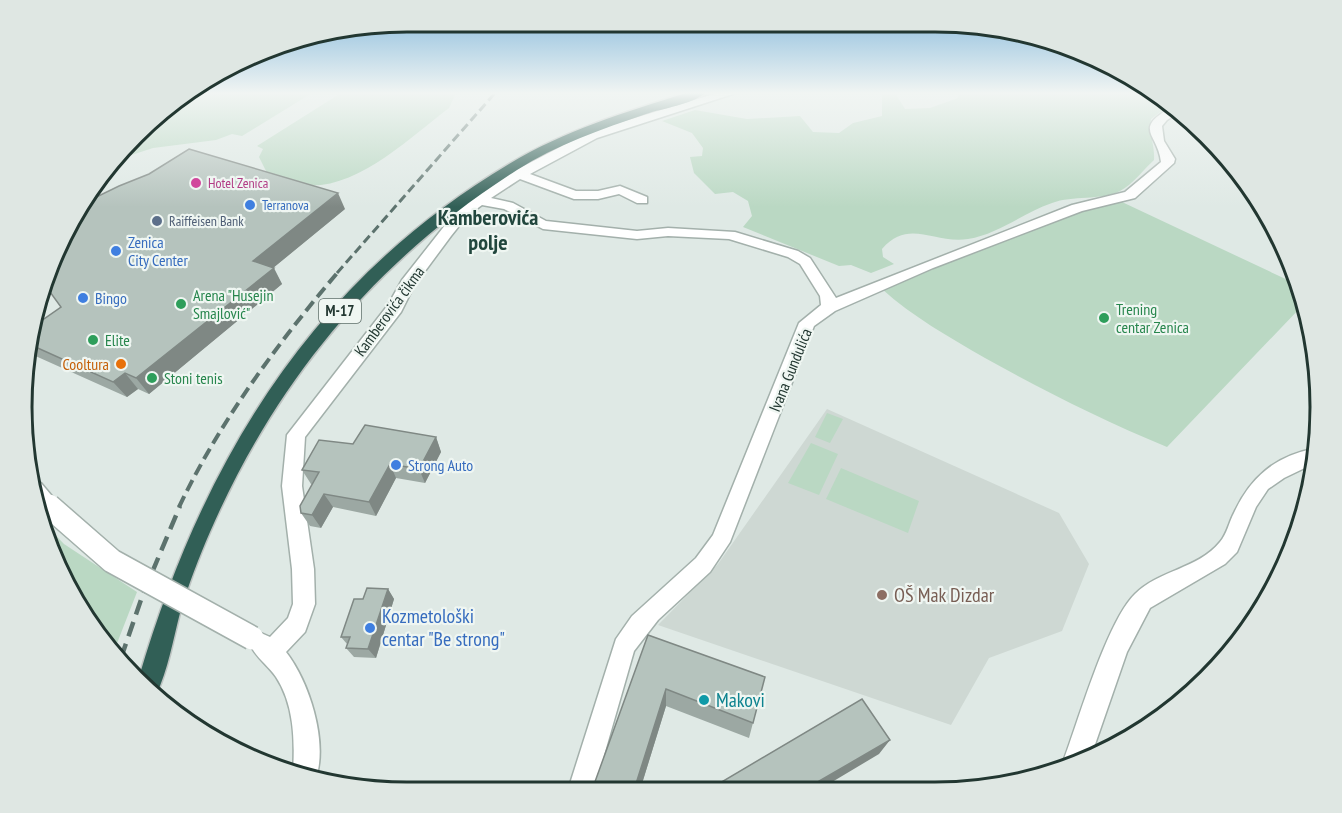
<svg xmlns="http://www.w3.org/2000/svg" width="1342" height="813" viewBox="0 0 1342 813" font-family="'PT Sans Narrow',sans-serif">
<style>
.built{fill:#ced8d3}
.green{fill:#bad8c3}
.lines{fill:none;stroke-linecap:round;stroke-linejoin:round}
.minor-casing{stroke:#a3b0ab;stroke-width:3}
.highway-casing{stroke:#bdc3c1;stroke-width:3}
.minor{fill:#fff;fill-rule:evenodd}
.highway{fill:#315f56;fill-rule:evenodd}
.rail-far2{stroke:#5c726d;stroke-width:3;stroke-dasharray:9 4.5;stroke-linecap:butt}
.rail-far1{stroke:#5c726d;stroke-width:4;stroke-dasharray:12 6;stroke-linecap:butt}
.rail{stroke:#5c726d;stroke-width:4.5;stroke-dasharray:15 8;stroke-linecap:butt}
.minor-bridge-far1-casing{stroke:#a3b0ab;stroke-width:20;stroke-linecap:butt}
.minor-bridge-casing{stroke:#a3b0ab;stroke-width:26;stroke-linecap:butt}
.minor-bridge-far1{stroke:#fff;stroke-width:17}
.minor-bridge{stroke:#fff;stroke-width:23}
.wall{fill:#9ca8a3}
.shaded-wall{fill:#7f8884}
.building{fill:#b5c3bd;stroke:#7f8884;stroke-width:1.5}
.hotel-dot{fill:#d1479c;stroke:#eff6f2;stroke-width:2}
.shop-dot{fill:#3f7fe0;stroke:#eff6f2;stroke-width:2}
.service-dot{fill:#5c6f8a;stroke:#eff6f2;stroke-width:2}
.leisure-dot{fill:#2e9e5b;stroke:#eff6f2;stroke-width:2}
.food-dot{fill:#e8710a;stroke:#eff6f2;stroke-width:2}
.education-dot{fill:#8d6e63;stroke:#eff6f2;stroke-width:2}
.culture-dot{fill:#0f9aa8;stroke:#eff6f2;stroke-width:2}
.labels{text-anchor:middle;stroke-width:4.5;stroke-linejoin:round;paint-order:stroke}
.far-hotel-label{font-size:14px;fill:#b23c85;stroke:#eff6f2;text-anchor:start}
.far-shop-label{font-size:14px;fill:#366cbe;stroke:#eff6f2;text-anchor:start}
.far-service-label{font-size:14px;fill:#4e5e75;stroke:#eff6f2;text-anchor:start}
.shield{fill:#eff6f2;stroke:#60706b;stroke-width:1.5}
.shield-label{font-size:15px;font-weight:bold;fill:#223731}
.shop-label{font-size:16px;fill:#366cbe;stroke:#eff6f2;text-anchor:start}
.leisure-label{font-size:16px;fill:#27864d;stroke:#eff6f2;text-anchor:start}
.street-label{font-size:16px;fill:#223731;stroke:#eff6f2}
.food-label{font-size:16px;fill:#c56008;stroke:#eff6f2;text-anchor:end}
.near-education-label{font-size:20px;fill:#785e54;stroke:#eff6f2;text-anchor:start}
.near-shop-label{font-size:20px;fill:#366cbe;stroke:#eff6f2;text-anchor:start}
.near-culture-label{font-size:20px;fill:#0d838f;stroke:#eff6f2;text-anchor:start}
.district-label{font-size:22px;font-weight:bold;fill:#21463d;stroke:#eff6f2}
.rim{fill:none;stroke:#223731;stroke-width:3}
</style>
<rect width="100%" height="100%" fill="#dfe9e5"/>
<path class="built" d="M 827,409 L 1059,513 L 1089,564 L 1062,631 L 989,658 L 951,725 L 658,625 L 718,564 Z"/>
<path class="green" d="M 185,93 L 312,93 L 242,136 L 232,134 L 216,140 L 153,148 L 110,162 L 172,100 Z
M 341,93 L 456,93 L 449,108 C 409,138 355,192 302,185 C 291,183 278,177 267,173 L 259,157 L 263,149 L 257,146 Z
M 882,93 L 895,93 L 905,109 L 930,108 L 958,98 L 959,93 L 1158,93 L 1172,103 L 1151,119 C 1149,136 1155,145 1154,160 C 1144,169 1132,185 1120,191 C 1100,201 1073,195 1052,203 C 1023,213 999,234 968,239 C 933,244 909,218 882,249 L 883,257 L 894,264 L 871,273 L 851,265 L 839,266 L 743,227 L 752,216 L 748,201 L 733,192 L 715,194 L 694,173 L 690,157 L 702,156 L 703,148 L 692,133 L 662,121 L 695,110 L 747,119 L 800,116 L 813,132 L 839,133 L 853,123 L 882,116 Z
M 1122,202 L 1292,282 L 1301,307 L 1167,447 C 1104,421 1044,391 985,358 C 949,337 913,317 882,289 L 1078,209 Z
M 827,413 L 843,419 L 830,443 L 815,437 Z
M 811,443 L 838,454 L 819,495 L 788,483 Z
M 841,468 L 919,501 L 908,533 L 826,499 Z
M 39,518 L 64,544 L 137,592 L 114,651 L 86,621 L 41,530 Z"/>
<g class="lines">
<g class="minor-casing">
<path id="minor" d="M 717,93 L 736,93 L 597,138 L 530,174 L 576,191 L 598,191 L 620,186 L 647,197 L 647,203 L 637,203 L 619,194 L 598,199 L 574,199 L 520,179 L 491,198 L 513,203 L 546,221 L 637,231 L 668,228 L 735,232 L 798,251 L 810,258 L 836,298 L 1072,205 L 1125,192 L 1161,162 C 1158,133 1131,129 1174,106 L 1180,112 L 1167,120 L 1162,126 L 1164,141 L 1175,159 L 1174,163 L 1135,198 L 1082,211 L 933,268 L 835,311 L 814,326 L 730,542 L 710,572 L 658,620 L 634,651 L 594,790 L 568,790 L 616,639 L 632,616 L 696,558 L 713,535 L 799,323 L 821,305 L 820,296 L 800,264 L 788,257 L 729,239 L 668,236 L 637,239 L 543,229 L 504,209 L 482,205 L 467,216 L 451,236 L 414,286 L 401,312 L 305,437 L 302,486 L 314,569 L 315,604 L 305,632 L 286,652 C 309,682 328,740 316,778 L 293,772 C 295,740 294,704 276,677 C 268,665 255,657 250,644 L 253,636 L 261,633 L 270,637 L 288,618 L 293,604 L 292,569 L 282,486 L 287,435 L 388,305 L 402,280 L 457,210 L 499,179 L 589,132 Z
M 1312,449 L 1311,465 L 1284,478 L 1268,489 L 1256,507 L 1237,552 L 1225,564 L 1150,608 L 1127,652 L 1091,756 L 1065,766 L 1063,762 C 1078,722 1107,621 1135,594 C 1159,570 1198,569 1220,542 C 1227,534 1229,522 1234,513 C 1250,478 1274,457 1312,449 Z"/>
</g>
<g class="highway-casing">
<path id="highway" d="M 686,93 L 705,93 C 691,105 663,108 646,114 C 602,129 556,145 517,170 C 377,259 276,380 210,532 C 199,557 188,586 180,613 C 173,640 168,670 156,695 L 139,677 C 203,461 311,282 509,164 C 563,131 626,112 686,93 Z"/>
</g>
<use href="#minor" class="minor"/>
<use href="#highway" class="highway"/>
<path class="rail-far2" d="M 337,273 L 495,93"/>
<path class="rail-far1" d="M 179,507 C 220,421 277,344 338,272"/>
<path class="rail" d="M 121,658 L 143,594 L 180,506"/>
<g class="minor-bridge-far1-casing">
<path id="minor-bridge-far1" d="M 34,488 L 50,507"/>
</g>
<g class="minor-bridge-casing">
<path id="minor-bridge" d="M 49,506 L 112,561 L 252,638"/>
</g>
<use href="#minor-bridge-far1" class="minor-bridge-far1"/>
<use href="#minor-bridge" class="minor-bridge"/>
</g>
<path class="wall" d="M 345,209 L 273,268 L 282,284 L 149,394 L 138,389 L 127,397 L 31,354 L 30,352 L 34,326 L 61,307 Z
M 436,437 L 441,452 L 425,483 L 396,478 L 376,516 L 333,507 L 321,528 L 310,526 L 301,513 L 312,484 L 311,484 L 302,470 L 353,444 Z
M 388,589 L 394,599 L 376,658 L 354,657 L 346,648 L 347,644 L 341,637 L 363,599 Z
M 648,635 L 765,677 L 749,738 L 666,706 L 640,790 L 592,790 Z"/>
<path class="shaded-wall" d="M 338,193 L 345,209 L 262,277 L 253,261 Z
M 274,268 L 282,284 L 149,394 L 136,378 Z
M 125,373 L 138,389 L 127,397 L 113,382 Z
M 436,437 L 441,452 L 425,483 L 419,469 Z
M 390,464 L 396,478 L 376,516 L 369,502 Z
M 324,494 L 333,507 L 321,528 L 312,515 Z
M 388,589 L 394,599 L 376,658 L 368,649 Z
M 666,689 L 666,706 L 640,790 L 634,790 Z
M 890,740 L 879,754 L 817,791 L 802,791 Z"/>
<path class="building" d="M 189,149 L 338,193 L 253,261 L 274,268 L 136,378 L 125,373 L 113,382 L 31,345 L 34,326 L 61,307 L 42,281 L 84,203 L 119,186 L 149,174 Z
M 365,425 L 436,437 L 419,469 L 390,464 L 369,502 L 324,494 L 312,515 L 301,513 L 300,506 L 319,472 L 302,470 L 319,440 L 353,444 Z
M 367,588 L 388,589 L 368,649 L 346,648 L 350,637 L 341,637 L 354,599 L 363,599 Z
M 648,635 L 765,677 L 753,723 L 666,689 L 634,790 L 592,790 Z
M 862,699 L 890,740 L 802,791 L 708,790 Z"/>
<linearGradient id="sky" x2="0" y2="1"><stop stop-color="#83b8db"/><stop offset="0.45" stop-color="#f1f5f3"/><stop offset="1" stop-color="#f1f5f3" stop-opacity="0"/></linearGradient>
<rect width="1342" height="207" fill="url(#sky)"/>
<circle class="hotel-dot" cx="196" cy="183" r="6"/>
<g class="shop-dot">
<circle cx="250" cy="205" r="6"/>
<circle cx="116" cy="251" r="6"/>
<circle cx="83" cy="298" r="6"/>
<circle cx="396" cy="465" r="6"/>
<circle cx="370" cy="628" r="6"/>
</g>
<circle class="service-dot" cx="157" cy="221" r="6"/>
<g class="leisure-dot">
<circle cx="181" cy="304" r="6"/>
<circle cx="1104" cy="318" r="6"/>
<circle cx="93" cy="340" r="6"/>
<circle cx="152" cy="378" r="6"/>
</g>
<circle class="food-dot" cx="121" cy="364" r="6"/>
<circle class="education-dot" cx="882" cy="595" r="6"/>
<circle class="culture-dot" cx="704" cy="700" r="6"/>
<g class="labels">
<g class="far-hotel-label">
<text x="208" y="188">Hotel Zenica</text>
</g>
<g class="far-shop-label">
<text x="262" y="210">Terranova</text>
</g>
<g class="far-service-label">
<text x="169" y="226">Raiffeisen Bank</text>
</g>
<rect class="shield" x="319" y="299" width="42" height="24" rx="4.5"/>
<g class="shield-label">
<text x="340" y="316">M-17</text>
</g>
<g class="shop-label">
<text x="128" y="248">Zenica<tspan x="128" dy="18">City Center</tspan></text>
<text x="95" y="304">Bingo</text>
<text x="408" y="471">Strong Auto</text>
</g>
<g class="leisure-label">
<text x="193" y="301">Arena "Husejin<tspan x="193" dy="18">Smajlović"</tspan></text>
<text x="1116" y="315">Trening<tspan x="1116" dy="18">centar Zenica</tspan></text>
<text x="105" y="346">Elite</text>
<text x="164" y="384">Stoni tenis</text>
</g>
<g class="street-label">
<text transform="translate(389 311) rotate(-54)" y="6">Kamberovića čikma</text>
<text transform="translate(790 370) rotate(-68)" y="6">Ivana Gundulića</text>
</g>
<g class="food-label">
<text x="109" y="370">Cooltura</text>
</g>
<g class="near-education-label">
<text x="894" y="602">OŠ Mak Dizdar</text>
</g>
<g class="near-shop-label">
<text x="382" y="623">Kozmetološki<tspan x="382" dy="23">centar "Be strong"</tspan></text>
</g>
<g class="near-culture-label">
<text x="716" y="707">Makovi</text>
</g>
<g class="district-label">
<text x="488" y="225">Kamberovića<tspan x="488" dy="25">polje</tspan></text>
</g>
</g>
<path d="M0 0H1342V813H0ZM407 32H935A375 375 0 0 1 1310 407V407A375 375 0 0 1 935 782H407A375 375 0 0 1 32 407V407A375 375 0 0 1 407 32Z" fill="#dfe7e3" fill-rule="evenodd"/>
<path class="rim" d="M407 32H935A375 375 0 0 1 1310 407V407A375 375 0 0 1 935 782H407A375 375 0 0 1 32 407V407A375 375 0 0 1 407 32Z"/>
</svg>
